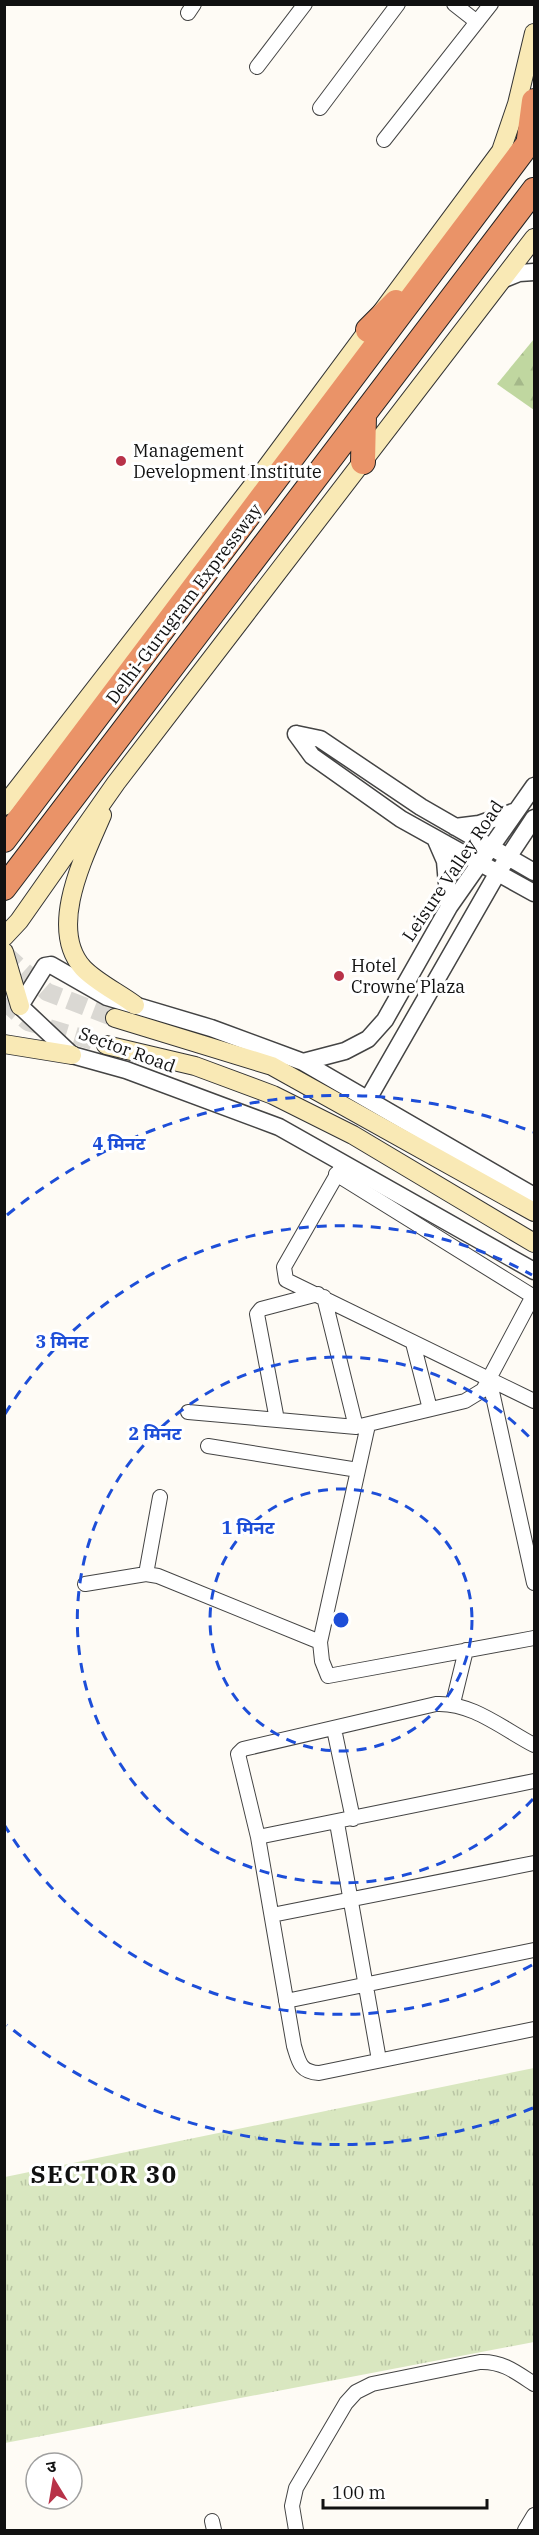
<svg xmlns="http://www.w3.org/2000/svg" width="539" height="2535" viewBox="0 0 539 2535" font-family="'IBM Plex Serif','Noto Sans Devanagari',serif">
<style>
.forest{fill:url(#forest-firs)}
.park{fill:url(#park-tufts)}
.lines{fill:none;stroke-linecap:round;stroke-linejoin:round}
.secondary-tunnel{stroke:#dad8d3;stroke-width:18;stroke-dasharray:18 9;stroke-linecap:butt}
.minor-casing{stroke:#444;stroke-width:16}
.tertiary-casing{stroke:#444;stroke-width:19}
.secondary-casing{stroke:#333;stroke-width:20}
.motorway-casing{stroke:#222;stroke-width:26}
.minor{stroke:#fff;stroke-width:14}
.tertiary{stroke:#fff;stroke-width:16}
.secondary{stroke:#f9e9b5;stroke-width:18}
.motorway{stroke:#ea9368;stroke-width:24}
.ring{fill:none;stroke:#1d4ed8;stroke-width:3;stroke-dasharray:10 8}
.poi-dot{fill:#b83248;stroke:#fff;stroke-width:2}
.labels{text-anchor:middle;stroke-width:6;stroke-linejoin:round;paint-order:stroke}
.poi-label{font-size:18px;fill:#111;stroke:#fff;text-anchor:start}
.street-label{font-size:18px;fill:#111;stroke:#fff}
.district-label{font-size:24px;font-weight:bold;letter-spacing:1.5px;fill:#111;stroke:#fff}
.centre{fill:#1d4ed8;stroke:#fff;stroke-width:3}
.ring-label{font-size:18px;text-anchor:middle;font-weight:bold;fill:#1d4ed8;stroke:#fff;stroke-width:6;stroke-linejoin:round;paint-order:stroke}
</style>
<defs>
<pattern id="forest-firs" width="22" height="20" patternUnits="userSpaceOnUse" patternTransform="scale(1.5)"><rect width="22" height="20" fill="#c0d7a0"/><path d="M5 1l3.5 6h-7zM16 11l3.5 6h-7z" fill="#a4b889"/></pattern>
<pattern id="park-tufts" width="24" height="20" patternUnits="userSpaceOnUse" patternTransform="scale(1.5)"><rect width="24" height="20" fill="#d9e7c0"/><path d="M3 7l-1-3M5 7V3M7 7l1-3M15 17l-1-3M17 17v-4M19 17l1-3" fill="none" stroke="#b9c5a4"/></pattern>
</defs>
<rect width="100%" height="100%" fill="#fefbf5"/>
<path class="forest" d="M 534,339 L 534,410 L 497,384 Z"/>
<path class="park" d="M 534,2068 L 534,2342 L 5,2443 L 5,2177 Z"/>
<g class="lines">
<path class="secondary-tunnel" d="M 4,953 L 47,992 L 115,1018
M 4,1001 L 28,1022 L 106,1045"/>
<g class="minor-casing">
<path id="minor" d="M 454,4 L 477,22
M 188,13 L 194,4
M 257,67 L 305,4
M 320,108 L 398,4
M 384,140 L 491,4
M 343,1164 L 284,1267 L 286,1280 L 534,1401
M 336,1174 L 534,1297
M 324,1297 L 356,1427
M 413,1343 L 430,1409
M 489,1378 L 534,1583
M 188,1412 L 356,1427 L 465,1401 L 483,1390 L 533,1296
M 277,1420 L 257,1314 L 261,1309 L 318,1294
M 368,1425 L 320,1642 L 322,1661 L 328,1676 L 534,1638
M 208,1446 L 358,1470
M 146,1574 L 160,1497
M 85,1584 L 146,1574 L 158,1576 L 320,1642
M 453,1703 L 466,1650
M 334,1729 L 353,1819
M 534,1745 C 503,1729 472,1702 436,1704 L 243,1749 L 238,1754 L 258,1837 L 294,2046 C 299,2062 300,2072 319,2073 L 534,2029
M 337,1823 L 379,2060
M 258,1837 L 534,1781
M 272,1915 L 534,1863
M 286,2001 L 534,1950
M 212,2521 L 214,2530
M 296,2530 L 292,2506 L 296,2488 L 346,2403 L 356,2392 L 372,2384 L 480,2362 C 502,2361 516,2372 534,2384
M 525,2530 L 534,2515"/>
</g>
<g class="tertiary-casing">
<path id="tertiary" d="M 504,279 L 519,273 L 534,272
M 296,734 L 312,756 L 401,819 L 534,893
M 296,734 L 320,739 L 421,807 L 534,872
M 455,827 L 479,824 L 516,811
M 435,838 L 445,861 L 449,907
M 303,1062 L 345,1051 L 368,1039 L 385,1020 L 449,907 L 534,786
M 368,1099 L 497,874 L 534,818
M 534,1196 L 303,1062 L 211,1028 L 107,997 L 51,965 L 45,966 L 20,1006 L 72,1055 L 126,1070 L 279,1127 L 534,1271"/>
</g>
<g class="secondary-casing">
<path id="secondary" d="M 4,806 L 257,480 L 501,151 L 517,104 L 534,33
M 102,815 C 85,855 47,928 83,968 C 96,982 119,993 135,1005
M 4,937 L 19,921 L 116,783 L 534,238
M 4,952 L 20,1006
M 115,1018 L 272,1066 L 534,1212
M 4,1044 L 72,1055
M 106,1045 L 195,1066 L 273,1095 L 353,1135 L 534,1243"/>
</g>
<g class="motorway-casing">
<path id="motorway" d="M 528,146 L 534,101
M 368,330 L 396,302
M 363,462 L 364,416
M 4,840 L 534,136
M 4,888 L 534,190"/>
</g>
<use href="#minor" class="minor"/>
<use href="#tertiary" class="tertiary"/>
<use href="#secondary" class="secondary"/>
<use href="#motorway" class="motorway"/>
</g>
<g class="ring">
<circle cx="341" cy="1620" r="131"/>
<path d="M533 1799A263 263 0 1 1 533 1441"/>
<path d="M532 1965A394 394 0 0 1 5 1826M5 1414A394 394 0 0 1 532 1275"/>
<path d="M533 2108A525 525 0 0 1 7 2025M7 1215A525 525 0 0 1 533 1132"/>
</g>
<g class="poi-dot">
<circle cx="121" cy="461" r="6"/>
<circle cx="339" cy="976" r="6"/>
</g>
<g class="labels">
<g class="poi-label">
<text x="133" y="457">Management<tspan x="133" dy="21">Development Institute</tspan></text>
<text x="351" y="972">Hotel<tspan x="351" dy="21">Crowne Plaza</tspan></text>
</g>
<g class="street-label">
<text transform="translate(184 604) rotate(-53)" y="6">Delhi-Gurugram Expressway</text>
<text transform="translate(453 871) rotate(-56)" y="6">Leisure Valley Road</text>
<text transform="translate(127 1050) rotate(20)" y="6">Sector Road</text>
</g>
<g class="district-label">
<text x="104" y="2183">SECTOR 30</text>
</g>
</g>
<circle cx="341" cy="1620" r="9" class="centre"/>
<g class="ring-label">
<text x="119" y="1150">4 मिनट</text>
<text x="62" y="1348">3 मिनट</text>
<text x="155" y="1440">2 मिनट</text>
<text x="248" y="1534">1 मिनट</text>
</g>
<rect width="539" height="2535" fill="none" stroke="#111111" stroke-width="12"/>
<g transform="translate(54 2481) rotate(349)"><circle r="28" fill="#ffffff" stroke="#a0a0a0" stroke-width="1.5"/>
<path d="M0-4.5L10 22L0 15L-10 22Z" fill="#b83248"/>
<text y="-9" font-size="16" font-weight="bold" text-anchor="middle" fill="#111111">उ</text>
</g>
<path d="M323 2499v9h164v-9" fill="none" stroke="#111111" stroke-width="3"/>
<text x="332" y="2499" font-size="18" fill="#111111" stroke="#ffffff" stroke-width="4.5" paint-order="stroke">100 m</text>
</svg>
